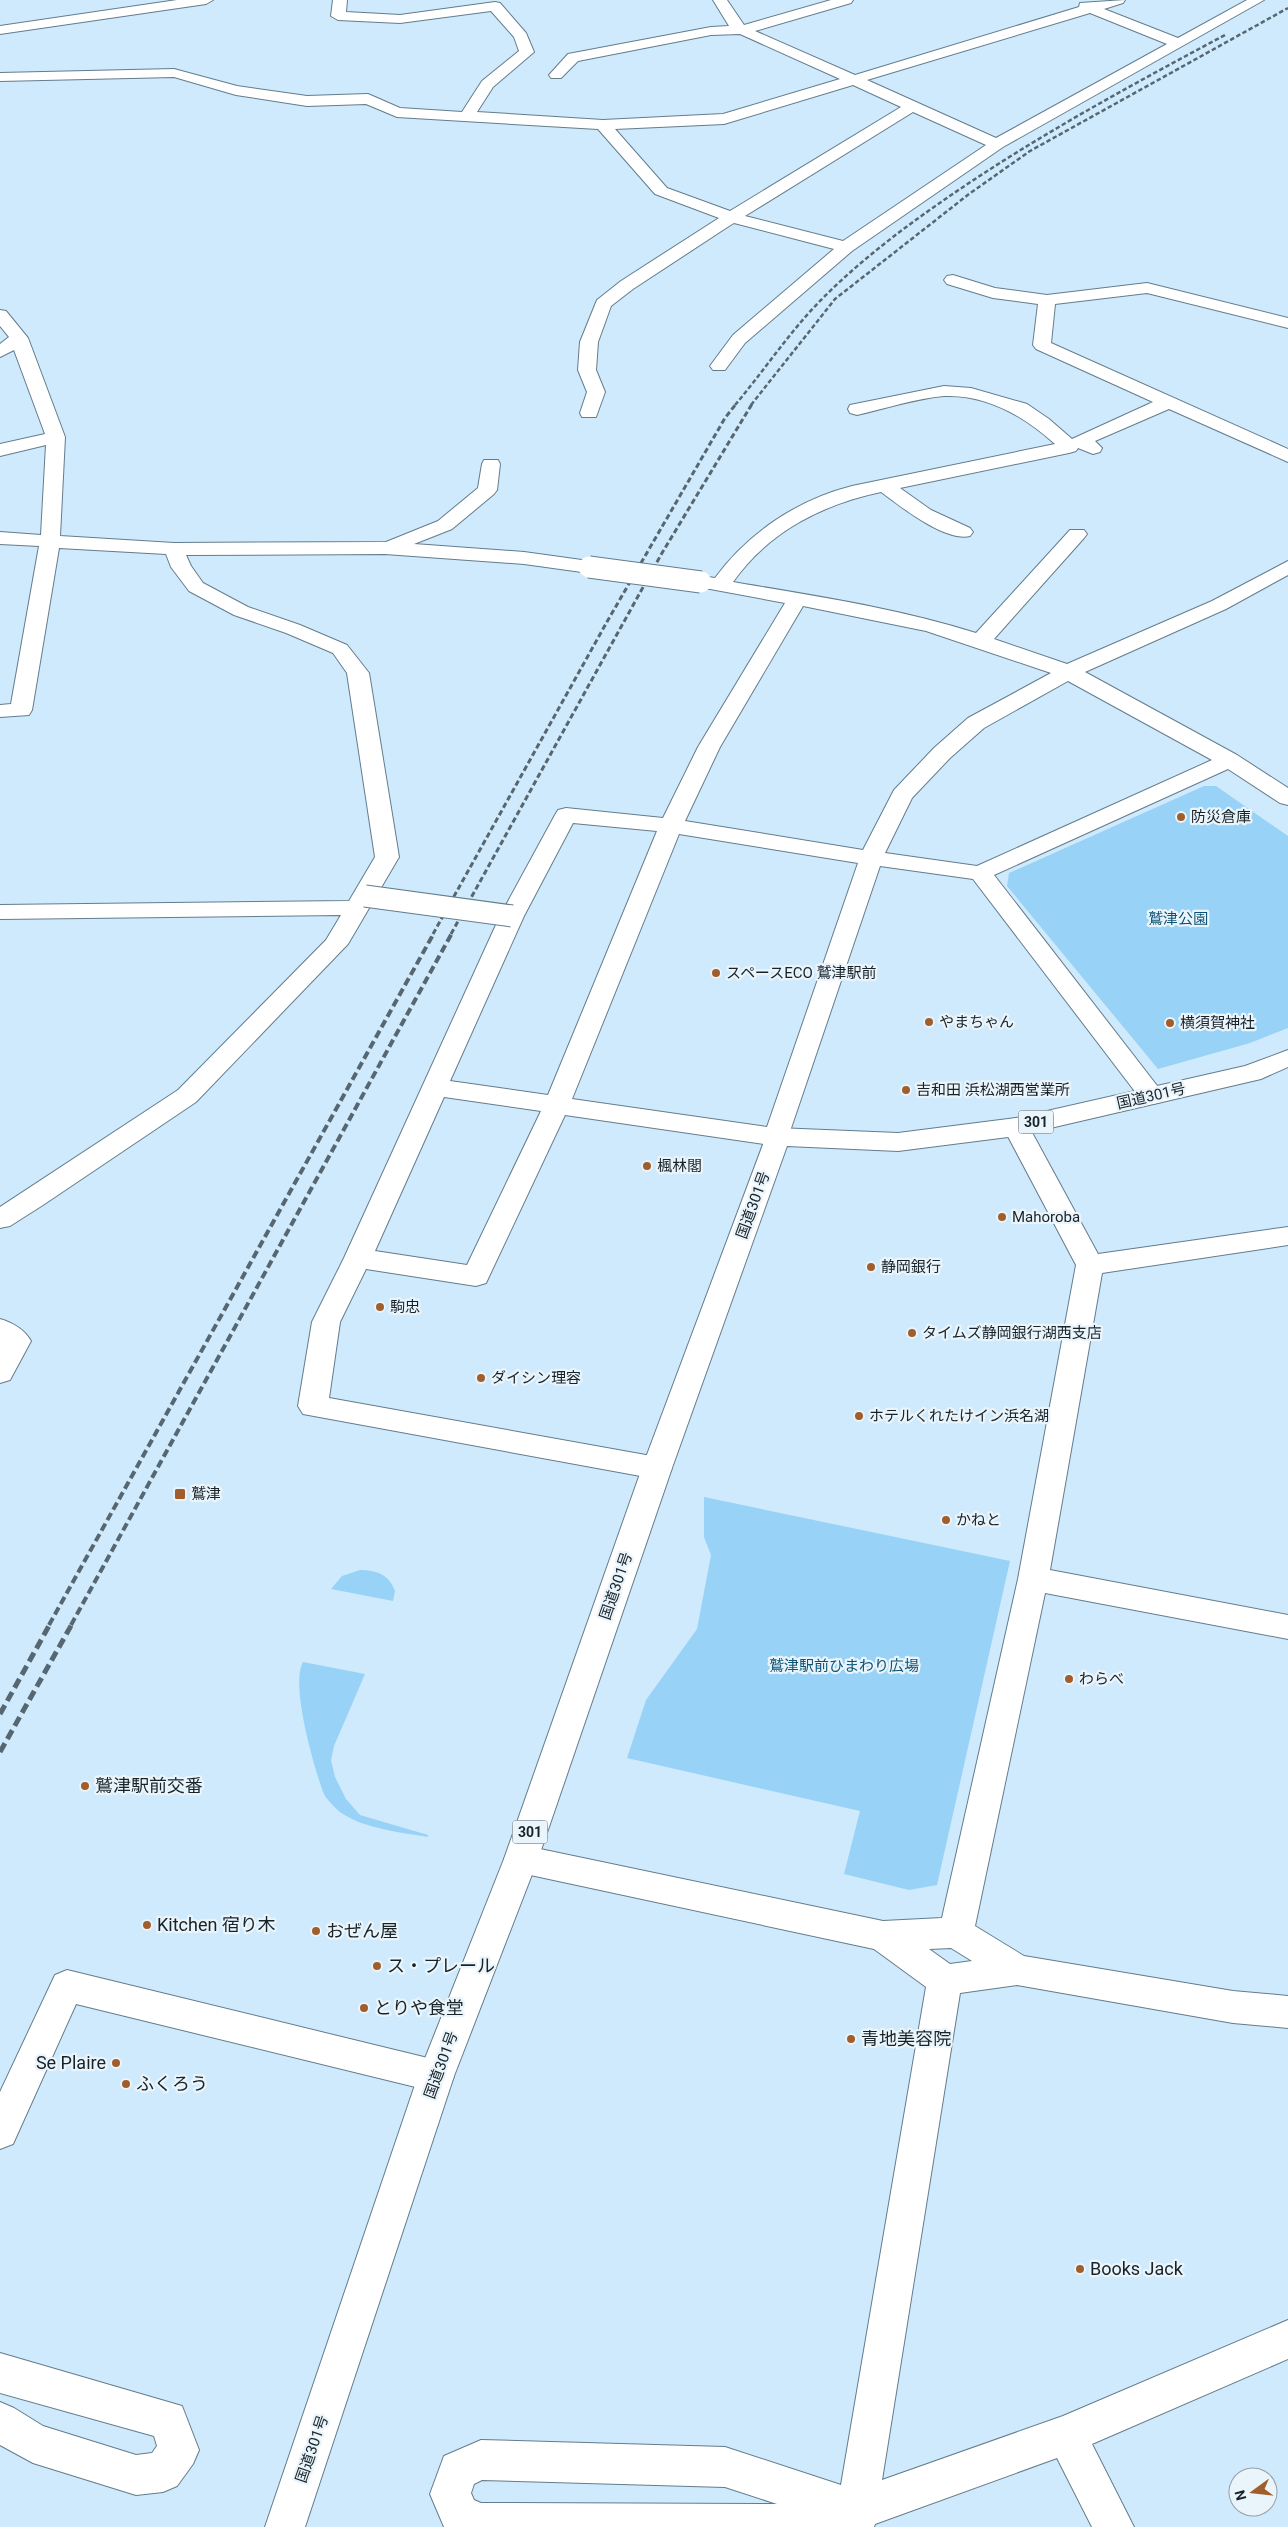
<svg xmlns="http://www.w3.org/2000/svg" width="1288" height="2527" viewBox="0 0 1288 2527" font-family="Roboto,'Noto Sans JP',sans-serif">
<style>
.green{fill:#98d2f7}
.lines{fill:none;stroke-linecap:round;stroke-linejoin:round}
.minor-casing{stroke:#647c8c;stroke-width:2}
.highway-casing{stroke:#647c8c;stroke-width:2}
.minor{fill:#fff;fill-rule:evenodd}
.highway{fill:#fff;fill-rule:evenodd}
.rail-far3{stroke:#576772;stroke-width:2.5;stroke-dasharray:4.5 2.5;stroke-linecap:butt}
.rail-far2{stroke:#576772;stroke-width:3;stroke-dasharray:5.5 3;stroke-linecap:butt}
.rail-far1{stroke:#576772;stroke-width:4;stroke-dasharray:8 4;stroke-linecap:butt}
.rail{stroke:#576772;stroke-width:5;stroke-dasharray:10 5;stroke-linecap:butt}
.minor-bridge-casing{stroke:#647c8c;stroke-width:23;stroke-linecap:butt}
.minor-bridge{stroke:#fff;stroke-width:21}
.poi-dot{fill:#a15e2d;stroke:#eaf4fb;stroke-width:2}
.labels{text-anchor:middle;stroke-width:4.5;stroke-linejoin:round;paint-order:stroke}
.shield{fill:#eaf4fb;stroke:#576168;stroke-width:1}
.shield-label{font-size:14px;font-weight:bold;fill:#182229}
.poi-label{font-size:15px;fill:#182229;stroke:#eaf4fb;text-anchor:start}
.park-label{font-size:15px;fill:#0c5375;stroke:#eaf4fb}
.street-label{font-size:15px;fill:#182229;stroke:#eaf4fb}
.near-poi-label{font-size:18px;fill:#182229;stroke:#eaf4fb;text-anchor:start}
</style>
<rect width="100%" height="100%" fill="#cfeafc"/>
<path class="green" d="M 1204,786 L 1216,786 L 1288,836 L 1288,1028 L 1250,1043 L 1158,1069 L 1007,886 L 1009,873 Z
M 704,1497 L 1010,1561 L 937,1885 L 909,1890 L 844,1874 L 860,1811 L 627,1758 L 646,1700 L 697,1629 L 711,1555 L 704,1537 Z
M 360,1570 C 376,1570 389,1574 395,1591 L 393,1601 L 331,1589 L 342,1576 Z
M 303,1662 L 365,1674 L 334,1746 L 331,1760 L 335,1777 L 346,1799 L 360,1815 L 428,1835 L 428,1837 C 400,1832 364,1829 340,1812 C 334,1807 326,1799 323,1792 C 314,1766 290,1685 303,1662 Z"/>
<g class="lines">
<g class="minor-casing">
<path id="minor" d="M 177,0 L 213,0 L 206,4 L 0,34 L 0,26 Z
M 333,0 L 347,0 L 346,12 L 400,15 L 495,2 L 500,3 L 526,33 L 534,52 L 493,87 L 477,112 L 603,120 L 723,114 L 840,79 L 740,34 L 711,35 L 578,61 L 561,78 L 551,78 L 549,75 L 568,54 L 711,27 L 729,26 L 713,0 L 727,0 L 744,25 L 831,0 L 853,0 L 851,3 L 755,31 L 855,75 L 1079,7 L 1080,3 L 1125,0 L 1123,3 L 1104,9 L 1178,38 L 1247,0 L 1264,0 L 1003,147 L 852,251 L 745,343 L 725,370 L 713,370 L 710,366 L 733,335 L 834,249 L 734,223 L 729,226 L 633,289 L 611,306 L 598,342 L 596,370 L 605,392 L 596,417 L 582,417 L 580,413 L 587,392 L 578,370 L 580,342 L 597,300 L 621,281 L 719,218 L 655,194 L 598,129 L 397,117 L 366,104 L 307,106 L 236,95 L 174,77 L 0,81 L 0,73 L 174,69 L 237,86 L 307,96 L 368,94 L 400,108 L 462,112 L 482,81 L 519,51 L 514,37 L 491,11 L 400,23 L 338,20 L 331,16 ZM 1090,13 L 1167,44 L 996,138 L 867,80 ZM 853,85 L 901,107 L 730,211 L 667,188 L 615,129 L 724,124 ZM 913,112 L 986,145 L 843,241 L 745,216 Z
M 953,275 L 995,288 L 1047,295 L 1147,283 L 1288,318 L 1288,328 L 1147,293 L 1055,304 L 1051,343 L 1288,449 L 1288,462 L 1169,409 L 1095,441 L 1102,448 L 1100,452 L 1093,454 L 1078,448 L 1076,451 L 1069,453 L 900,488 L 931,510 L 970,528 L 973,532 L 970,536 C 945,542 900,506 881,492 C 823,504 768,532 733,582 C 815,596 897,608 976,633 L 1070,530 L 1084,530 L 1087,534 L 1084,538 L 994,639 L 1067,664 L 1212,601 L 1288,561 L 1288,575 L 1226,609 L 1085,672 L 1237,755 L 1288,788 L 1288,805 L 1280,803 L 1228,769 L 994,875 L 1165,1096 L 1161,1102 L 1152,1104 L 1143,1102 L 973,879 L 880,866 L 786,1143 L 777,1146 L 565,1115 L 486,1283 L 476,1286 L 366,1269 L 340,1322 L 329,1398 L 657,1457 L 667,1460 L 672,1468 L 667,1476 L 657,1479 L 303,1414 L 298,1406 L 312,1322 L 344,1258 L 500,916 L 555,815 L 558,810 L 566,808 L 663,818 L 698,747 L 785,603 L 694,586 L 691,582 L 694,578 L 701,576 L 715,578 C 748,533 797,500 852,486 L 1055,444 C 1025,417 987,394 944,396 C 918,398 883,409 857,415 L 850,413 L 848,409 L 850,405 L 944,386 L 971,388 L 1027,404 L 1049,419 L 1072,439 L 1153,402 L 1036,349 L 1033,345 L 1038,304 L 993,298 L 947,284 L 944,280 L 947,276 ZM 803,606 L 926,631 L 1051,673 L 968,718 L 934,748 L 894,790 L 863,850 L 685,821 L 720,747 ZM 1068,681 L 1212,760 L 977,866 L 885,853 L 912,798 L 950,758 L 984,728 ZM 573,823 L 657,831 L 548,1095 L 450,1081 L 524,916 ZM 679,834 L 858,863 L 767,1127 L 572,1099 ZM 444,1097 L 541,1111 L 467,1265 L 375,1251 Z
M 0,310 L 6,311 L 28,338 L 65,437 L 60,536 L 174,543 L 386,542 L 438,521 L 478,488 L 482,464 L 484,460 L 498,460 L 500,464 L 497,490 L 494,494 L 452,529 L 414,544 L 524,552 L 589,561 L 596,563 L 599,567 L 596,571 L 589,573 L 524,564 L 385,554 L 186,555 L 191,566 L 203,583 L 248,607 L 300,625 L 347,645 L 369,673 L 399,857 L 348,944 L 196,1102 L 43,1205 L 10,1226 L 0,1228 L 0,1207 L 178,1090 L 326,940 L 341,915 L 0,919 L 0,905 L 349,901 L 375,857 L 347,673 L 333,653 L 286,633 L 234,615 L 189,591 L 171,567 L 166,554 L 59,548 L 32,710 L 29,715 L 0,717 L 0,705 L 11,704 L 39,546 L 0,544 L 0,532 L 41,535 L 46,445 L 0,456 L 0,444 L 45,434 L 14,350 L 0,357 L 0,344 L 9,337 L 0,326 Z
M 1016,1118 L 1025,1121 L 1029,1127 L 1098,1254 L 1288,1227 L 1288,1245 L 1102,1273 L 1050,1570 L 1288,1615 L 1288,1639 L 1045,1593 L 975,1926 L 1024,1956 L 1233,1991 L 1288,1996 L 1288,2028 L 1233,2023 L 1017,1985 L 960,1993 L 882,2480 L 1063,2416 L 1288,2320 L 1288,2359 L 1092,2444 L 1134,2527 L 1092,2527 L 1057,2458 L 875,2524 L 874,2527 L 444,2527 L 430,2494 L 444,2456 L 481,2440 L 725,2447 L 841,2485 L 926,1987 L 874,1949 L 521,1873 L 509,1869 L 504,1859 L 509,1849 L 521,1845 L 883,1921 L 942,1918 L 1018,1579 L 1076,1265 L 1003,1127 L 1007,1121 ZM 951,1948 L 972,1961 L 950,1964 L 929,1949 ZM 482,2480 L 725,2487 L 777,2504 L 481,2503 L 474,2500 L 471,2493 L 474,2484 Z
M 0,1319 C 13,1323 24,1329 31,1341 L 10,1380 L 0,1383 Z
M 67,1970 L 436,2060 L 449,2064 L 454,2076 L 449,2088 L 436,2092 L 76,2004 L 13,2144 L 0,2149 L 0,2092 L 55,1975 Z
M 0,2353 L 182,2406 L 199,2450 L 193,2464 L 177,2486 L 163,2492 L 136,2495 L 33,2463 L 0,2445 L 0,2402 L 14,2408 L 43,2426 L 136,2455 L 152,2453 L 157,2446 L 154,2436 L 0,2393 Z"/>
</g>
<g class="highway-casing">
<path id="highway" d="M 1288,1050 L 1288,1067 L 1261,1079 L 1016,1136 L 898,1151 L 787,1146 L 672,1468 L 538,1859 L 454,2076 L 305,2527 L 265,2527 L 418,2076 L 504,1859 L 642,1468 L 768,1131 L 777,1128 L 898,1133 L 1016,1118 L 1245,1066 Z"/>
</g>
<use href="#minor" class="minor"/>
<use href="#highway" class="highway"/>
<path class="rail-far3" d="M 735,405 C 763,372 788,334 819,302 C 863,257 914,220 966,185 C 1050,129 1137,82 1225,35
M 751,405 L 835,299 L 969,194 L 1030,151 L 1288,8"/>
<path class="rail-far2" d="M 433,934 L 608,620 L 725,418 L 736,404
M 451,934 L 662,553 L 752,404"/>
<path class="rail-far1" d="M 49,1625 L 434,933
M 71,1625 L 452,933"/>
<path class="rail" d="M 0,1714 L 50,1624
M 0,1752 L 72,1624"/>
<g class="minor-bridge-casing">
<path id="minor-bridge" d="M 589,567 L 701,582
M 365,896 L 512,916"/>
</g>
<use href="#minor-bridge" class="minor-bridge"/>
</g>
<g class="poi-dot">
<circle cx="1181" cy="817" r="5"/>
<circle cx="716" cy="973" r="5"/>
<circle cx="929" cy="1022" r="5"/>
<circle cx="1170" cy="1023" r="5"/>
<circle cx="906" cy="1090" r="5"/>
<circle cx="647" cy="1166" r="5"/>
<circle cx="1002" cy="1217" r="5"/>
<circle cx="871" cy="1267" r="5"/>
<circle cx="380" cy="1307" r="5"/>
<circle cx="912" cy="1333" r="5"/>
<circle cx="481" cy="1378" r="5"/>
<circle cx="859" cy="1416" r="5"/>
<rect x="174" y="1488" width="12" height="12" rx="2.5"/>
<circle cx="946" cy="1520" r="5"/>
<circle cx="1069" cy="1679" r="5"/>
<circle cx="85" cy="1786" r="5"/>
<circle cx="147" cy="1925" r="5"/>
<circle cx="316" cy="1931" r="5"/>
<circle cx="377" cy="1966" r="5"/>
<circle cx="364" cy="2008" r="5"/>
<circle cx="851" cy="2039" r="5"/>
<circle cx="116" cy="2063" r="5"/>
<circle cx="126" cy="2084" r="5"/>
<circle cx="1080" cy="2269" r="5"/>
</g>
<g class="labels">
<g class="shield">
<rect x="1018.5" y="1110.5" width="35" height="23" rx="4"/>
<rect x="512.5" y="1820.5" width="35" height="23" rx="4"/>
</g>
<g class="shield-label">
<text x="1036" y="1127">301</text>
<text x="530" y="1837">301</text>
</g>
<g class="poi-label">
<text x="1191" y="822">防災倉庫</text>
<text x="726" y="978">スペースECO 鷲津駅前</text>
<text x="939" y="1027">やまちゃん</text>
<text x="1180" y="1028">横須賀神社</text>
<text x="916" y="1095">吉和田 浜松湖西営業所</text>
<text x="657" y="1171">楓林閣</text>
<text x="1012" y="1222">Mahoroba</text>
<text x="881" y="1272">静岡銀行</text>
<text x="390" y="1312">駒忠</text>
<text x="922" y="1338">タイムズ静岡銀行湖西支店</text>
<text x="491" y="1383">ダイシン理容</text>
<text x="869" y="1421">ホテルくれたけイン浜名湖</text>
<text x="191" y="1499">鷲津</text>
<text x="956" y="1525">かねと</text>
<text x="1079" y="1684">わらべ</text>
</g>
<g class="park-label">
<text x="1178" y="924">鷲津公園</text>
<text x="844" y="1671">鷲津駅前ひまわり広場</text>
</g>
<g class="street-label">
<text transform="translate(1151 1096) rotate(-13)" y="5">国道301号</text>
<text transform="translate(753 1205) rotate(-70)" y="5">国道301号</text>
<text transform="translate(616 1586) rotate(-71)" y="5">国道301号</text>
<text transform="translate(441 2065) rotate(-70)" y="5">国道301号</text>
<text transform="translate(312 2449) rotate(-71)" y="5">国道301号</text>
</g>
<g class="near-poi-label">
<text x="95" y="1792">鷲津駅前交番</text>
<text x="157" y="1931">Kitchen 宿り木</text>
<text x="326" y="1937">おぜん屋</text>
<text x="387" y="1972">ス・プレール</text>
<text x="374" y="2014">とりや食堂</text>
<text x="861" y="2045">青地美容院</text>
<text x="106" y="2069" text-anchor="end">Se Plaire</text>
<text x="136" y="2090">ふくろう</text>
<text x="1090" y="2275">Books Jack</text>
</g>
</g>
<g transform="translate(1253 2492) rotate(255)"><circle r="24" fill="#eaf4fb" stroke="#96a0a7"/>
<path d="M0-4L9 19L0 12L-9 19Z" fill="#a15e2d"/>
<text y="-8" font-size="14" font-weight="bold" text-anchor="middle" fill="#182229">N</text>
</g>
</svg>
